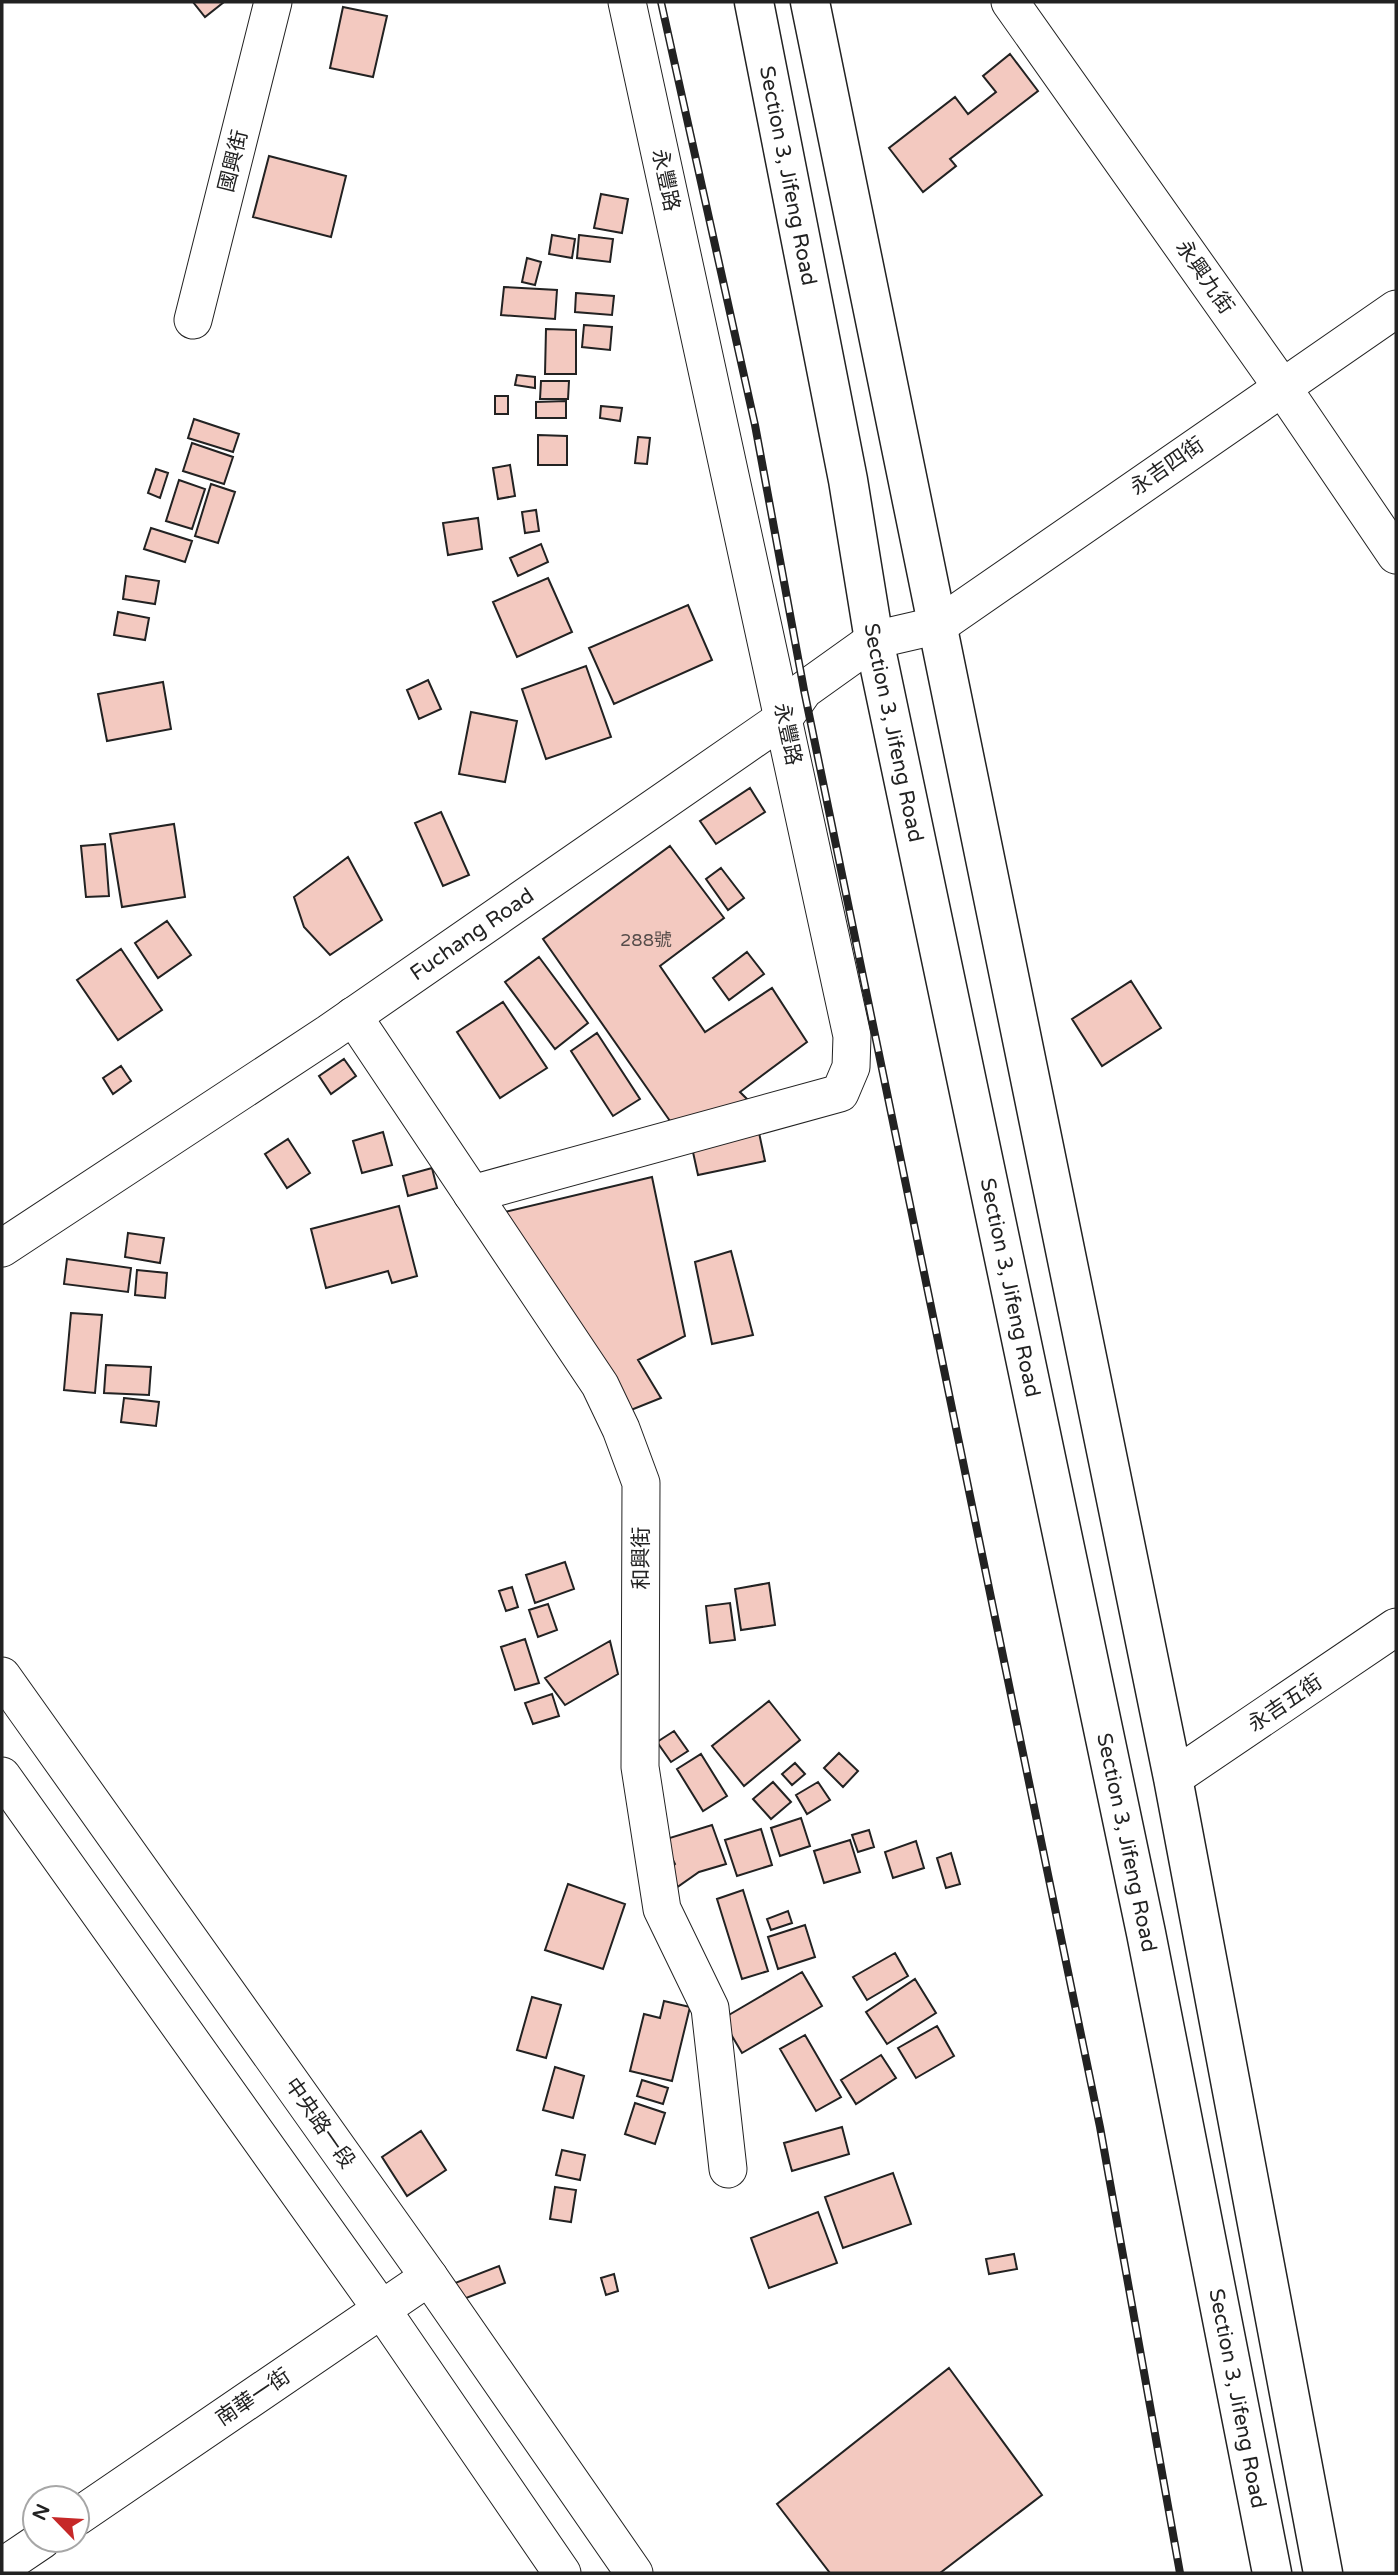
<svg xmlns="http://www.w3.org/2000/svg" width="1398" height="2575" viewBox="0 0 1398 2575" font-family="'Varela Round','Noto Sans TC',sans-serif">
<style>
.building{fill:#f3c9c0;stroke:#222;stroke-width:2}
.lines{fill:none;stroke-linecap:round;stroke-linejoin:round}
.minor-casing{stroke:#222;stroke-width:39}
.major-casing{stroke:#222;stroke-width:41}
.minor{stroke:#fff;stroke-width:37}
.major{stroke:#fff;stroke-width:38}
.rail-casing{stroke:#222;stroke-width:8}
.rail{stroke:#fff;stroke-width:5;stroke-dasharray:16;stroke-linecap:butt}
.labels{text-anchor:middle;stroke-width:5;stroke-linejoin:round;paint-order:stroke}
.number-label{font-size:18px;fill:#564c4a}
.street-label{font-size:21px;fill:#222;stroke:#fff}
</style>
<rect width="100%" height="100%" fill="#fff"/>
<path class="building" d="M 193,2 L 224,2 L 205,17 Z
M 343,7 L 387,16 L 373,77 L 330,68 Z
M 1010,54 L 1038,91 L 950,159 L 956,166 L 923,192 L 889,148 L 955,97 L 968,114 L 996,92 L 983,76 Z
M 269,156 L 346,176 L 331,237 L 253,217 Z
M 601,194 L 628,199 L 622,233 L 594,228 Z
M 552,235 L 575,239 L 572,258 L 549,254 Z
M 579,235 L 613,239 L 610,262 L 577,258 Z
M 527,258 L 541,262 L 535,285 L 522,282 Z
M 504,287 L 557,290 L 555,319 L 501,315 Z
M 576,293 L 614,296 L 612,315 L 575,312 Z
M 584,325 L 612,327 L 610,350 L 582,347 Z
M 546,329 L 576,330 L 576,374 L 545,374 Z
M 517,375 L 535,377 L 535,388 L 515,385 Z
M 541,381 L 569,381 L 568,399 L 540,399 Z
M 495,396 L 508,396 L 508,414 L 495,414 Z
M 566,401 L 566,418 L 536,418 L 536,402 Z
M 601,406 L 622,408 L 620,421 L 600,418 Z
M 194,419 L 239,434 L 233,452 L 188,438 Z
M 538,435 L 567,436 L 567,465 L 538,465 Z
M 638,437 L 650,438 L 647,464 L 635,463 Z
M 192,443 L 233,457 L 224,484 L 183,471 Z
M 510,465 L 515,496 L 498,499 L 493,468 Z
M 156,469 L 168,473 L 160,498 L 148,493 Z
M 179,480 L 205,489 L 192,529 L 166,521 Z
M 211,484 L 235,492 L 218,543 L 195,536 Z
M 536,510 L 539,531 L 525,533 L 522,512 Z
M 478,518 L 482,549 L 448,555 L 443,523 Z
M 151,528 L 192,541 L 185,562 L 144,549 Z
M 541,544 L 548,562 L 518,576 L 510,558 Z
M 126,576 L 159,581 L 155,604 L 123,599 Z
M 548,578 L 572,632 L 517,657 L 493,602 Z
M 688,605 L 712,660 L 614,704 L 589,648 Z
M 118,612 L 149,618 L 145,640 L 114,635 Z
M 586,666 L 611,737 L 546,759 L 522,689 Z
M 428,680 L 441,709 L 419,719 L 407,690 Z
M 163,682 L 171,729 L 107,741 L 98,694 Z
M 471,712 L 517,721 L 505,782 L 459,774 Z
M 750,788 L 765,812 L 716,844 L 700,821 Z
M 441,812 L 469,875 L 443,886 L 415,823 Z
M 174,824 L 185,897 L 122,907 L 110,834 Z
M 105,844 L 109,896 L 86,897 L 81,846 Z
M 670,846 L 724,918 L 660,966 L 705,1032 L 772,988 L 807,1042 L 740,1092 L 752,1104 L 670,1121 L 543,939 Z
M 348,857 L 382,920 L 330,955 L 304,927 L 294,897 Z
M 721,868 L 744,898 L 728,910 L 706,879 Z
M 167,921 L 191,955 L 158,978 L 135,943 Z
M 121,949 L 162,1010 L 118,1040 L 77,980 Z
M 747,952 L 764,974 L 729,1000 L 713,978 Z
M 539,957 L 588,1023 L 555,1049 L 505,982 Z
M 1131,981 L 1161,1028 L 1102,1066 L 1072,1019 Z
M 503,1002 L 547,1068 L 500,1098 L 457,1032 Z
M 597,1033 L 640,1099 L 613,1116 L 571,1051 Z
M 344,1059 L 356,1076 L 331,1094 L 319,1076 Z
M 121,1066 L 131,1081 L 113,1094 L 103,1078 Z
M 758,1128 L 765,1161 L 698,1175 L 691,1143 Z
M 383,1132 L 392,1165 L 362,1173 L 353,1141 Z
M 288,1139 L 310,1173 L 287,1188 L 265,1154 Z
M 432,1168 L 437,1188 L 408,1196 L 403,1176 Z
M 652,1177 L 685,1336 L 638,1360 L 661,1398 L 631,1410 L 505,1212 Z
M 399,1206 L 417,1276 L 392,1283 L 388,1271 L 326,1288 L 311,1229 Z
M 128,1233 L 164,1238 L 160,1263 L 125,1257 Z
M 731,1251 L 753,1335 L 712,1344 L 695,1262 Z
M 67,1259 L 131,1268 L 128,1292 L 64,1284 Z
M 137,1270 L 167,1273 L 165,1298 L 135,1295 Z
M 71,1313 L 102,1315 L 95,1393 L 64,1390 Z
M 106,1365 L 151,1367 L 149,1395 L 104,1393 Z
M 124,1398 L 159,1402 L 156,1426 L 121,1422 Z
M 565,1562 L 574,1589 L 535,1603 L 526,1575 Z
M 769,1583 L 775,1625 L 741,1630 L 735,1589 Z
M 512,1587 L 518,1607 L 506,1611 L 499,1591 Z
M 730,1603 L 735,1640 L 710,1643 L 706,1606 Z
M 548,1604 L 557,1630 L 538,1637 L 529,1610 Z
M 525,1639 L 539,1683 L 515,1690 L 501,1647 Z
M 610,1641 L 618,1674 L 565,1705 L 545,1678 Z
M 552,1694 L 559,1716 L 533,1724 L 525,1703 Z
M 769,1701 L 800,1740 L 744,1786 L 712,1746 Z
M 674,1731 L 688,1751 L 671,1762 L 657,1742 Z
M 839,1753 L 858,1771 L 843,1787 L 824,1768 Z
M 701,1754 L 727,1796 L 703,1811 L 677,1769 Z
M 795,1763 L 805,1774 L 792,1785 L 782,1774 Z
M 773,1782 L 791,1802 L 771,1819 L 753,1799 Z
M 818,1782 L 830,1800 L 807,1814 L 796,1795 Z
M 801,1818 L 810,1846 L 780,1856 L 771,1828 Z
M 712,1825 L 726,1864 L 699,1872 L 676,1888 L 667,1872 L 675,1864 L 663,1840 Z
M 761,1829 L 772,1865 L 737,1876 L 725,1840 Z
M 869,1830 L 874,1847 L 858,1852 L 852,1835 Z
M 850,1840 L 860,1872 L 824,1883 L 814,1851 Z
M 916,1841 L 924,1868 L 893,1878 L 885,1852 Z
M 951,1853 L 960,1884 L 946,1888 L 937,1858 Z
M 568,1884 L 625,1904 L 603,1969 L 545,1950 Z
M 743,1890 L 768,1971 L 742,1979 L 717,1899 Z
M 788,1911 L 792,1923 L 771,1930 L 767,1919 Z
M 805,1925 L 815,1957 L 778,1969 L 768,1937 Z
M 895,1953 L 908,1976 L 867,2000 L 853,1977 Z
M 802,1972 L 822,2006 L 742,2053 L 722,2019 Z
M 915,1979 L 936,2013 L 887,2044 L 866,2012 Z
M 532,1997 L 561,2005 L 546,2058 L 517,2050 Z
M 664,2001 L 690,2007 L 672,2081 L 630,2071 L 644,2014 L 660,2018 Z
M 937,2026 L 954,2056 L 916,2078 L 898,2048 Z
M 805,2035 L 841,2097 L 816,2111 L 780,2049 Z
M 881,2055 L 896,2078 L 856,2104 L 841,2080 Z
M 555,2067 L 584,2076 L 573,2118 L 543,2110 Z
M 642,2080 L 668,2088 L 663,2104 L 637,2096 Z
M 635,2103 L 665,2113 L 655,2144 L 625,2134 Z
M 842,2127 L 849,2154 L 792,2171 L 784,2143 Z
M 421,2131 L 446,2170 L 407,2196 L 382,2157 Z
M 562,2150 L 585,2155 L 580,2180 L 556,2175 Z
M 893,2173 L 911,2224 L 843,2248 L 825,2197 Z
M 555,2187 L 576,2190 L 571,2222 L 550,2219 Z
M 818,2212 L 837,2263 L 769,2288 L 751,2238 Z
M 1014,2254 L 1017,2269 L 989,2274 L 986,2259 Z
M 499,2266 L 505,2283 L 461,2300 L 455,2283 Z
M 614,2274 L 618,2291 L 606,2295 L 601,2278 Z
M 949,2368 L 1042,2495 L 940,2573 L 830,2573 L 777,2504 Z"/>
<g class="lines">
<g class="minor-casing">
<g id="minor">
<path d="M 1010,2 L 1282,387 L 1396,555"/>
<path d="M 193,320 L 273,2"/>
<path d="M 353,1016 L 600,1385 L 621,1429 L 641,1483 L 640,1767 L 662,1909 L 710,2008 L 728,2169"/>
<path d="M 472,1194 L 840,1093 L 851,1067 L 852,1036 L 627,2"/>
<path id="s1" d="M 2,1248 L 329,1033 L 784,718 L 804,690 L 874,640 L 939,625 L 1396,309"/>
<path d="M 2,1676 L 429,2277 L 634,2573"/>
<path d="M 2,1776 L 382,2310 L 562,2573"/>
<path d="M 1173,1778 L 1396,1627"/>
<path d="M 77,2517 L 429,2277"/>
<path d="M 2,2567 L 42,2540"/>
</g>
</g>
<g class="major-casing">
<g id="major">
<path id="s2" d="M 754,2 L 848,480 L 874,640 L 1146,1933 L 1272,2573"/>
<path d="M 810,2 L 1173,1778 L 1323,2573"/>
</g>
</g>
<use href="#minor" class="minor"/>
<use href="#major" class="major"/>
<g class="rail-casing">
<path id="rail" d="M 661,2 L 755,425 L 804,690 L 1100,2127 L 1180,2573"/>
</g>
<use href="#rail" class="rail"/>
</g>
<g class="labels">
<g class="number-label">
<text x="646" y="946">288號</text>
</g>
<g class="street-label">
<text transform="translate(233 161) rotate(-76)" y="7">國興街</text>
<text dy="7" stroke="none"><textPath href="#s2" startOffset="177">Section 3, Jifeng Road</textPath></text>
<text transform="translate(666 180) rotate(78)" y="7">永豐路</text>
<text transform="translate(1205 277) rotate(55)" y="7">永興九街</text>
<text transform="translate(1167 466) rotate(-35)" y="7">永吉四街</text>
<text dy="7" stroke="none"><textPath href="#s2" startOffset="744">Section 3, Jifeng Road</textPath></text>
<text transform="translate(788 734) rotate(78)" y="7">永豐路</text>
<text dy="7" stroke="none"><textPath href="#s1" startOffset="565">Fuchang Road</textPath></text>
<text dy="7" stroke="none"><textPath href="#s2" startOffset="1311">Section 3, Jifeng Road</textPath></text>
<text transform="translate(641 1558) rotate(-90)" y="7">和興街</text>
<text transform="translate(1285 1703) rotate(-34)" y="7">永吉五街</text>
<text dy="7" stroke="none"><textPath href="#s2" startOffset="1878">Section 3, Jifeng Road</textPath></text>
<text transform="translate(320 2123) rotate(55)" y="7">中央路一段</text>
<text transform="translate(253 2397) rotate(-34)" y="7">南華一街</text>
<text dy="7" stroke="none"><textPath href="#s2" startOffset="2445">Section 3, Jifeng Road</textPath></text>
</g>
</g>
<rect width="1398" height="2575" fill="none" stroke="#222222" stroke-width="7"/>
<g transform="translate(56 2519) rotate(295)"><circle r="33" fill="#ffffff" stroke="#a7a7a7" stroke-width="2"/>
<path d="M0-5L12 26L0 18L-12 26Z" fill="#c62828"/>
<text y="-10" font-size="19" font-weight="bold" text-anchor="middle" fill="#222222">N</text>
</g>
</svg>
